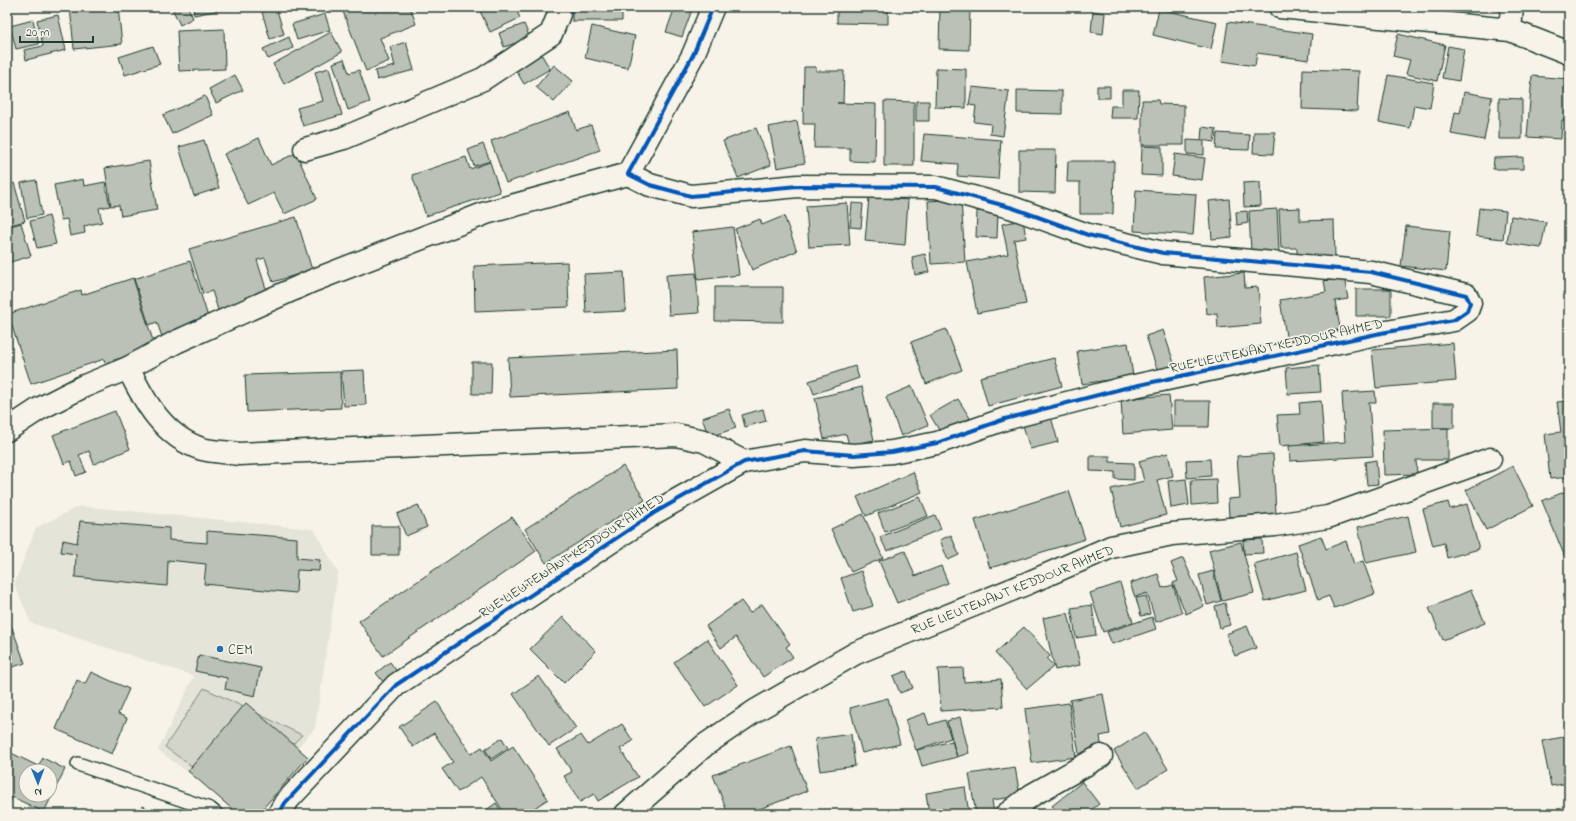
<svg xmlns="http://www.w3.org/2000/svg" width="1576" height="821" viewBox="0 0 1576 821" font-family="'Indie Flower',sans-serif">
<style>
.built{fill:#e5e4d9}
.green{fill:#d3d5ca;stroke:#79897f}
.building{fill:#bbc1b6;stroke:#1f3d34;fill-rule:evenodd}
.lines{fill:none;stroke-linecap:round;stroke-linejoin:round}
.lane-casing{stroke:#1f3d34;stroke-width:16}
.street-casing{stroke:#1f3d34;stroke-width:25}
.lane{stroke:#f7f3e8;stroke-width:13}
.street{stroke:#f7f3e8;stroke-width:22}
.cycleway-casing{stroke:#f7f3e8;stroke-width:6}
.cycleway{stroke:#0057b8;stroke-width:4}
.poi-dot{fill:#1f6fb2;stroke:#f7f3e8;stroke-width:1.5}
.labels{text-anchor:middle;stroke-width:3.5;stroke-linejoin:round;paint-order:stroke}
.street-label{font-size:14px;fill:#1f3d34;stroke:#f7f3e8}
.poi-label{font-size:14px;fill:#1f3d34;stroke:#f7f3e8;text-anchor:start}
</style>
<rect width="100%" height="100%" fill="#f7f3e8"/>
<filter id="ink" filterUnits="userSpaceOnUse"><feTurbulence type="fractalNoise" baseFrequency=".025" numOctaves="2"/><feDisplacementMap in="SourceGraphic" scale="8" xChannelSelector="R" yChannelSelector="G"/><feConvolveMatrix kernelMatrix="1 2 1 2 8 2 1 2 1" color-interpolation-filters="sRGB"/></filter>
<g filter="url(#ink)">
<path class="built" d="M 79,506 L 314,529 L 338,573 L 315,728 L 240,812 L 158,750 L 194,676 L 31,623 L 14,584 L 36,528 Z"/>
<path class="green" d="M 204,688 L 302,735 L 238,800 L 165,747 Z"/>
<path class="building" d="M 70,7 L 118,7 L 122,44 L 74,49 Z
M 134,7 L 155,7 L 154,12 Z
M 175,7 L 188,7 L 193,18 L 180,25 L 172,8 Z
M 193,7 L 220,7 L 220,10 L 194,15 Z
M 276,7 L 284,34 L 270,39 L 262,12 Z
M 307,7 L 329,7 L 308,10 Z
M 347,7 L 410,7 L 416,24 L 380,38 L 389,61 L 366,71 L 342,9 Z
M 478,7 L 515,7 L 520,18 L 490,32 Z
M 572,7 L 622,7 L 622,21 L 572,21 Z
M 675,7 L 693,7 L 682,37 L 666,32 Z
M 837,7 L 888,7 L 888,24 L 837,23 Z
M 940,7 L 970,7 L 969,50 L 939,49 Z
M 1159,9 L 1217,22 L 1211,49 L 1153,35 Z
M 1093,11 L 1105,13 L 1103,34 L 1091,32 Z
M 325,14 L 330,30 L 297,40 L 292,24 Z
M 58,15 L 66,50 L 26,60 L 24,50 L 43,46 L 37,20 Z
M 33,20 L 39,44 L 16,49 L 10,26 Z
M 1228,22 L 1312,34 L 1309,60 L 1257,53 L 1255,66 L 1222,61 Z
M 524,24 L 530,38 L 504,47 L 499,33 Z
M 592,26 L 635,36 L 628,68 L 585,58 Z
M 224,29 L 225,69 L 179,71 L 177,31 Z
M 331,32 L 342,52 L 284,84 L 273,64 Z
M 1398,34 L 1445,45 L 1437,81 L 1406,74 L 1410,60 L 1393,56 Z
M 289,37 L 293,48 L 268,59 L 263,49 Z
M 406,42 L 414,70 L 377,80 L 375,71 L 395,66 L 390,47 Z
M 153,46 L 160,64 L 125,75 L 119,57 Z
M 1448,46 L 1464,49 L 1459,81 L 1442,78 Z
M 540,52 L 550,69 L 524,84 L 514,67 Z
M 344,59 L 349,73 L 359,70 L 370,102 L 348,110 L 333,63 Z
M 554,65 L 573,81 L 554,102 L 536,87 Z
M 804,67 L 816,67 L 816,71 L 844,71 L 843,103 L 837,103 L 876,104 L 875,162 L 850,161 L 850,148 L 814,148 L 815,124 L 803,124 Z
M 329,68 L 342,115 L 303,126 L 297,108 L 323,101 L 315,72 Z
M 936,68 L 966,69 L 966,108 L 935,107 Z
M 1303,69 L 1359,71 L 1357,111 L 1302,109 Z
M 235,75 L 243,90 L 216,103 L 209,89 Z
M 1388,75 L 1434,83 L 1430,108 L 1414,105 L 1410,128 L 1379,122 Z
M 1532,76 L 1569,79 L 1569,121 L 1562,120 L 1561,139 L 1527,137 Z
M 1097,86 L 1110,86 L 1110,98 L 1097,98 Z
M 972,87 L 1009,91 L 1003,136 L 990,134 L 991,124 L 974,122 L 976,106 L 969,105 Z
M 1017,90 L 1062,91 L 1062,114 L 1017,113 Z
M 1122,90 L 1139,90 L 1138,118 L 1110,118 L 1111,106 L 1122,106 Z
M 1464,92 L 1492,97 L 1484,140 L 1451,134 L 1455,112 L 1460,113 Z
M 205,96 L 213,115 L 172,134 L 163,115 Z
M 1499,98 L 1522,99 L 1522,139 L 1499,139 Z
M 1142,100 L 1158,100 L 1159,104 L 1184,105 L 1184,145 L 1142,145 Z
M 884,101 L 914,102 L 914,166 L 884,166 Z
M 916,101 L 929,101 L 929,121 L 916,121 Z
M 570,112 L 576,130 L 591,125 L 600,150 L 506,183 L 491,141 Z
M 797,121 L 805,163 L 777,168 L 769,127 Z
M 1202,127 L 1216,129 L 1214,142 L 1201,140 Z
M 756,128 L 771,165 L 738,178 L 723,141 Z
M 1254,132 L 1275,132 L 1273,154 L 1253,153 Z
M 1217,133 L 1250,135 L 1249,150 L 1216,149 Z
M 924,134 L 1001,140 L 998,179 L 957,176 L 958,164 L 921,161 Z
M 259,138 L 271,165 L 296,153 L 317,199 L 284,214 L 274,193 L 248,205 L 224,154 Z
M 204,140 L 219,188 L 194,196 L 179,147 Z
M 1187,140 L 1204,141 L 1204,155 L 1187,154 Z
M 483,144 L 490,161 L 474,166 L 468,150 Z
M 1142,146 L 1162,147 L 1162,176 L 1141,175 Z
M 1019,150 L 1056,150 L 1055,193 L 1019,192 Z
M 1175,154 L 1205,158 L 1202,180 L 1172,176 Z
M 466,157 L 470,169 L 490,162 L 500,192 L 426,216 L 412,175 Z
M 1523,157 L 1523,169 L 1493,169 L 1494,158 Z
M 149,161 L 157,210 L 121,216 L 119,205 L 111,206 L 105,168 Z
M 1068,161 L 1114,161 L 1113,214 L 1080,214 L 1080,182 L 1067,182 Z
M 83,179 L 84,186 L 105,182 L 110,206 L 99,208 L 102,222 L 84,226 L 85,233 L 70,236 L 67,219 L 61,220 L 54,185 Z
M 36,180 L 42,215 L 27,218 L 21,183 Z
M 1260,182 L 1261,206 L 1244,207 L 1243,183 Z
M 14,183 L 25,221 L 7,226 L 7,185 Z
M 1136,190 L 1196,194 L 1193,235 L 1134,231 Z
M 869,197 L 908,200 L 905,245 L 865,241 Z
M 961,199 L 965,262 L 931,264 L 928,201 Z
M 1229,199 L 1232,237 L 1212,239 L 1209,201 Z
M 847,203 L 850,245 L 809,247 L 806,206 Z
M 852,203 L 863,204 L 861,228 L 850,227 Z
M 1300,208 L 1300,221 L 1334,220 L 1335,258 L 1297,260 L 1297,248 L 1281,248 L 1279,209 Z
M 1479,208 L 1506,211 L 1503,239 L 1476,236 Z
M 1277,209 L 1279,251 L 1251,253 L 1249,211 Z
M 977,211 L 998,211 L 997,238 L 976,237 Z
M 1247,211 L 1248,223 L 1237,225 L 1236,212 Z
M 49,216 L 56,244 L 37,248 L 30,221 Z
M 784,216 L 797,251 L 752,270 L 735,229 L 760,219 L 762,225 Z
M 1511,216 L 1546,222 L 1541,248 L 1507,243 Z
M 296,217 L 312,270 L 273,282 L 265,258 L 257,260 L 268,295 L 218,310 L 212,291 L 203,294 L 189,249 Z
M 1023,220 L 1026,238 L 1014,240 L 1026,304 L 977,313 L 967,262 L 1008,254 L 1002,224 Z
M 21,223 L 31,256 L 7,263 L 7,227 Z
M 1406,226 L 1450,231 L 1446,271 L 1401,266 Z
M 733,227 L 739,275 L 698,280 L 692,232 Z
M 925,254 L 929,272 L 915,275 L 912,257 Z
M 190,261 L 210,323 L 163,340 L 157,322 L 149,325 L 134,279 Z
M 567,262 L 569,307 L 475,311 L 474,266 Z
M 624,272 L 626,311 L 586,313 L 584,274 Z
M 696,273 L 699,313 L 669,315 L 666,275 Z
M 1244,273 L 1245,288 L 1258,287 L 1261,324 L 1218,328 L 1217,313 L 1207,314 L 1204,277 Z
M 1344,277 L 1348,299 L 1335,301 L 1341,333 L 1287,342 L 1280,300 L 1326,292 L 1324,281 Z
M 133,278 L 155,347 L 105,363 L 104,359 L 31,384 L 8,314 L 81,290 L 82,295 Z
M 715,287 L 783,287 L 783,322 L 715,321 Z
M 1356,289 L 1391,289 L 1391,316 L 1356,316 Z
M 946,329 L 962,370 L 926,384 L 911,342 Z
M 1163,330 L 1175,366 L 1158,372 L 1146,336 Z
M 1128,343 L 1133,376 L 1082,384 L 1077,351 Z
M 1453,343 L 1456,381 L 1376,388 L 1372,350 Z
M 677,350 L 678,389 L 510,397 L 508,358 Z
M 1054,358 L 1062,386 L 988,406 L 980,377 Z
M 472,362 L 492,362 L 491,394 L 472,394 Z
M 1319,365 L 1321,392 L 1288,394 L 1286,368 Z
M 855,366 L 859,378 L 814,394 L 809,381 Z
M 364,370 L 366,405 L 344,406 L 341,371 Z
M 340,372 L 341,408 L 247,412 L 245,375 Z
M 912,386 L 928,425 L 901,436 L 886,397 Z
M 862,387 L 874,440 L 849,445 L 846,434 L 824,439 L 815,398 Z
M 1375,391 L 1376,403 L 1369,403 L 1373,456 L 1290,461 L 1289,446 L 1345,442 L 1342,393 Z
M 1169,395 L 1172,430 L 1123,434 L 1121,399 Z
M 958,399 L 970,418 L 942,435 L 930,415 Z
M 1174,401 L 1210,401 L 1209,427 L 1174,427 Z
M 1321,401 L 1324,442 L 1280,446 L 1277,415 L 1300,414 L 1299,403 Z
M 1569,401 L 1569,477 L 1550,479 L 1545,434 L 1561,432 L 1557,402 Z
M 1433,403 L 1454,403 L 1454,428 L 1433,428 Z
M 729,409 L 736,428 L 709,437 L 702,418 Z
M 763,409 L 766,421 L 745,427 L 742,415 Z
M 115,411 L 130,449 L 94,464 L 89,451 L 79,455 L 86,472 L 76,476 L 71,461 L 64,464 L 53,435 Z
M 1051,417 L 1058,442 L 1030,449 L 1023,425 Z
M 1448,428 L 1448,460 L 1416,460 L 1417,474 L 1384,475 L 1383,430 Z
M 1168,453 L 1173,476 L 1157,480 L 1166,515 L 1120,527 L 1111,489 L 1144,481 L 1139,461 Z
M 1273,454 L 1276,514 L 1229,517 L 1228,499 L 1240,498 L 1237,456 Z
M 1090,456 L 1110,456 L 1110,462 L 1134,463 L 1134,480 L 1115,479 L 1115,472 L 1090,471 Z
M 1210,459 L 1211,476 L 1187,478 L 1186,460 Z
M 1376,460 L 1378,484 L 1367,485 L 1365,462 Z
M 623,466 L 645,500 L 546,563 L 525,529 Z
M 1513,466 L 1533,506 L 1486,530 L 1466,490 Z
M 913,472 L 922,492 L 866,516 L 857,497 Z
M 1186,479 L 1189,505 L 1171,508 L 1168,481 Z
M 1216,479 L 1217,503 L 1192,505 L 1191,480 Z
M 1569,490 L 1569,567 L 1542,501 Z
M 1069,491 L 1085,539 L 990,568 L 975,520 Z
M 920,497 L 928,516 L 885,532 L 878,513 Z
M 1448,502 L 1450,509 L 1467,504 L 1479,549 L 1447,558 L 1444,543 L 1433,546 L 1423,509 Z
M 418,505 L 427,527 L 406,536 L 397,514 Z
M 863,514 L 883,558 L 851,572 L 831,529 Z
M 935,515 L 941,529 L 887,551 L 880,537 Z
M 1408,516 L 1416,552 L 1366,563 L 1358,527 Z
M 512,517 L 536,551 L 383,656 L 359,621 Z
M 80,521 L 169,528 L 169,540 L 207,543 L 207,531 L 297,538 L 297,558 L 320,560 L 319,571 L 297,570 L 296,593 L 204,584 L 206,564 L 168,560 L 167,586 L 75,577 L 76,554 L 61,552 L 63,540 L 77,543 Z
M 372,526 L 399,526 L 399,555 L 372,555 Z
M 951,535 L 959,555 L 948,560 L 940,540 Z
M 1321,536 L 1326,549 L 1346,541 L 1354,564 L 1363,561 L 1375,594 L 1334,608 L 1329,596 L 1318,600 L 1298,544 Z
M 1262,539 L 1263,553 L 1244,554 L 1243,540 Z
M 1241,542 L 1254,593 L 1222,601 L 1209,550 Z
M 905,551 L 915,576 L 941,566 L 948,583 L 897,603 L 879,561 Z
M 1296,552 L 1306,590 L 1265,601 L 1254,564 Z
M 1183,558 L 1204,606 L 1186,614 L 1173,583 L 1178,581 L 1171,563 Z
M 861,571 L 873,606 L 853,612 L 841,578 Z
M 1213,571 L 1221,601 L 1207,605 L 1199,575 Z
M 1158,574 L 1162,588 L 1173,585 L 1182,613 L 1156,622 L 1147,593 L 1135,597 L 1130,583 Z
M 1120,583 L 1133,622 L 1103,632 L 1090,593 Z
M 1471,590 L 1485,623 L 1443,640 L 1429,608 Z
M 1146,596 L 1150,614 L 1141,616 L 1136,598 Z
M 741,601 L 750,613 L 762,604 L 790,644 L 786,647 L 793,657 L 763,677 L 736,637 L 721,648 L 706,626 Z
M 1225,603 L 1230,625 L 1220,628 L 1215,606 Z
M 1092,605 L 1096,635 L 1076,638 L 1071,608 Z
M 1068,613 L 1080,665 L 1055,670 L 1043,618 Z
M 8,617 L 25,663 L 7,669 L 7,618 Z
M 563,617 L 596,651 L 564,683 L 530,649 Z
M 1152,617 L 1156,629 L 1112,644 L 1107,632 Z
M 1247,626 L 1256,648 L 1235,656 L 1226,634 Z
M 1024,627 L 1050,656 L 1047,659 L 1054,666 L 1027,689 L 995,653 Z
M 707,639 L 738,685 L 705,707 L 674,662 Z
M 199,655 L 261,668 L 255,696 L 225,689 L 227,678 L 195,671 Z
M 390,662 L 398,673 L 384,683 L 376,673 Z
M 963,668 L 964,682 L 1001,679 L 1003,707 L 941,711 L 938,669 Z
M 906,671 L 913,688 L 900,693 L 893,676 Z
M 91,672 L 129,689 L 118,714 L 127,718 L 112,754 L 56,729 L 77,680 L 85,684 Z
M 539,676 L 576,728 L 549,746 L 513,694 Z
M 1103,694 L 1110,734 L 1100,736 L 1102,750 L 1079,754 L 1070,700 Z
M 888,698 L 900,744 L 862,753 L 850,708 Z
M 437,702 L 471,754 L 482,747 L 491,761 L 513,746 L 548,799 L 525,814 L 505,814 L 481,777 L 458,792 L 442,769 L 453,762 L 434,733 L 413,747 L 399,727 Z
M 246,703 L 308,757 L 258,814 L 238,814 L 188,771 Z
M 1069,703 L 1076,757 L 1032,763 L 1025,709 Z
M 925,713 L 929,725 L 945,720 L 951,738 L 916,750 L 905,720 Z
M 960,717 L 969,753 L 957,757 L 947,721 Z
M 622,724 L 633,741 L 620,749 L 638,777 L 598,801 L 594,794 L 580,802 L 564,776 L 572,772 L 557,749 L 581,735 L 588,745 Z
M 1144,732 L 1168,769 L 1138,788 L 1114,751 Z
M 851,734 L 855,766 L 820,771 L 815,739 Z
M 1569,736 L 1569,783 L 1551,786 L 1542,741 Z
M 502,738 L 508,748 L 491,759 L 485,749 Z
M 952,741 L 957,757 L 922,766 L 917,750 Z
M 791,746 L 807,791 L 746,814 L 728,814 L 713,775 Z
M 7,751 L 38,766 L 43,758 L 65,769 L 44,812 L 12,797 L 7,808 ZM 26,771 L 50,771 L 50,795 L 26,795 Z
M 1015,767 L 1020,796 L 992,800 L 994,813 L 976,814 L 969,774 Z
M 1082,782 L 1099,804 L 1086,814 L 1059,814 L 1052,806 Z
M 965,787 L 969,814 L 929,814 L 926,793 Z
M 496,803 L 503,814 L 481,814 Z
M 143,806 L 158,814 L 138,814 Z
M 167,809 L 176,814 L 164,814 Z"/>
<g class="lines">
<g class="lane-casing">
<path id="lane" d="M 78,764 L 210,809 L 216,814"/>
</g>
<g class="street-casing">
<path id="street" d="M 1280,7 L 1510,30 L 1569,53
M 1510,30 L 1512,7
M 305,149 L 344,138 L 483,79 L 551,34 L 559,14 L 558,7
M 128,368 C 144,401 164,437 202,449 C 213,452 227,452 239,454 L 676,435 L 704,441 L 744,462
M 7,430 L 39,409 L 82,387 L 128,368 L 176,342 L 312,281 L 486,213 L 628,174
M 279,814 L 285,803 L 396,685 L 654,513 L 744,462 L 805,451 L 854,455 L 892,452 L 937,443 L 1005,419 L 1125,388 L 1381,333 L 1454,320 L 1467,311 L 1470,303 L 1466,295 L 1371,272 L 1163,253 L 1088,235 L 1013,208 L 936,187 L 798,186 L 691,196 L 650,185 L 628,174 L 693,55 L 713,7
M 626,814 L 705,745 L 755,711 L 856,653 L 1028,583 L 1111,547 L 1172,534 L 1275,525 L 1328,517 L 1490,459
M 1007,814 L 1032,795 L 1101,756"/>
</g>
<use href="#lane" class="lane"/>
<use href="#street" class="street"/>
<g class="cycleway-casing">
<path id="cycleway" d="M 279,814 L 285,803 L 396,685 L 654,513 L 744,462 L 805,451 L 854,455 L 892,452 L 937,443 L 1005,419 L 1125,388 L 1381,333 L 1454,320 L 1467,311 L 1470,303 L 1466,295 L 1371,272 L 1163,253 L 1088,235 L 1013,208 L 936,187 L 798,186 L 691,196 L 650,185 L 628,174 L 693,55 L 713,7"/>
</g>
<use href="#cycleway" class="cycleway"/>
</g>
</g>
<circle class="poi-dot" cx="220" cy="649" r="4"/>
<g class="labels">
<g class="street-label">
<text transform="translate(1276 345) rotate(-12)" y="5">RUE LIEUTENANT KEDDOUR AHMED</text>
<text transform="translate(571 555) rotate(-33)" y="5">RUE LIEUTENANT KEDDOUR AHMED</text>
<text transform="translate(1012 589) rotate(-22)" y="5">RUE LIEUTENANT KEDDOUR AHMED</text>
</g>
<g class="poi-label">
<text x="228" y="654">CEM</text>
</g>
</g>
<rect width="1576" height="821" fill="none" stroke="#f7f3e8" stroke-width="24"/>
<rect x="12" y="12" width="1552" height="797" fill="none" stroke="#1f3d34" stroke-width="1.5" filter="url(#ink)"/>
<g transform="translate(38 783) rotate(179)"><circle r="19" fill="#f7f3e8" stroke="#a1aaa0"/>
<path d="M0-3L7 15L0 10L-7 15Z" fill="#1f6fb2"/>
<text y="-6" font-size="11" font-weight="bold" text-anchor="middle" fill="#1f3d34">N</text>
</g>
<path d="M20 36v6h73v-6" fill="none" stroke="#1f3d34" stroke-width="2"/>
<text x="26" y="36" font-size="12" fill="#1f3d34" stroke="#f7f3e8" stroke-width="3" paint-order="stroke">20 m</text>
</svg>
